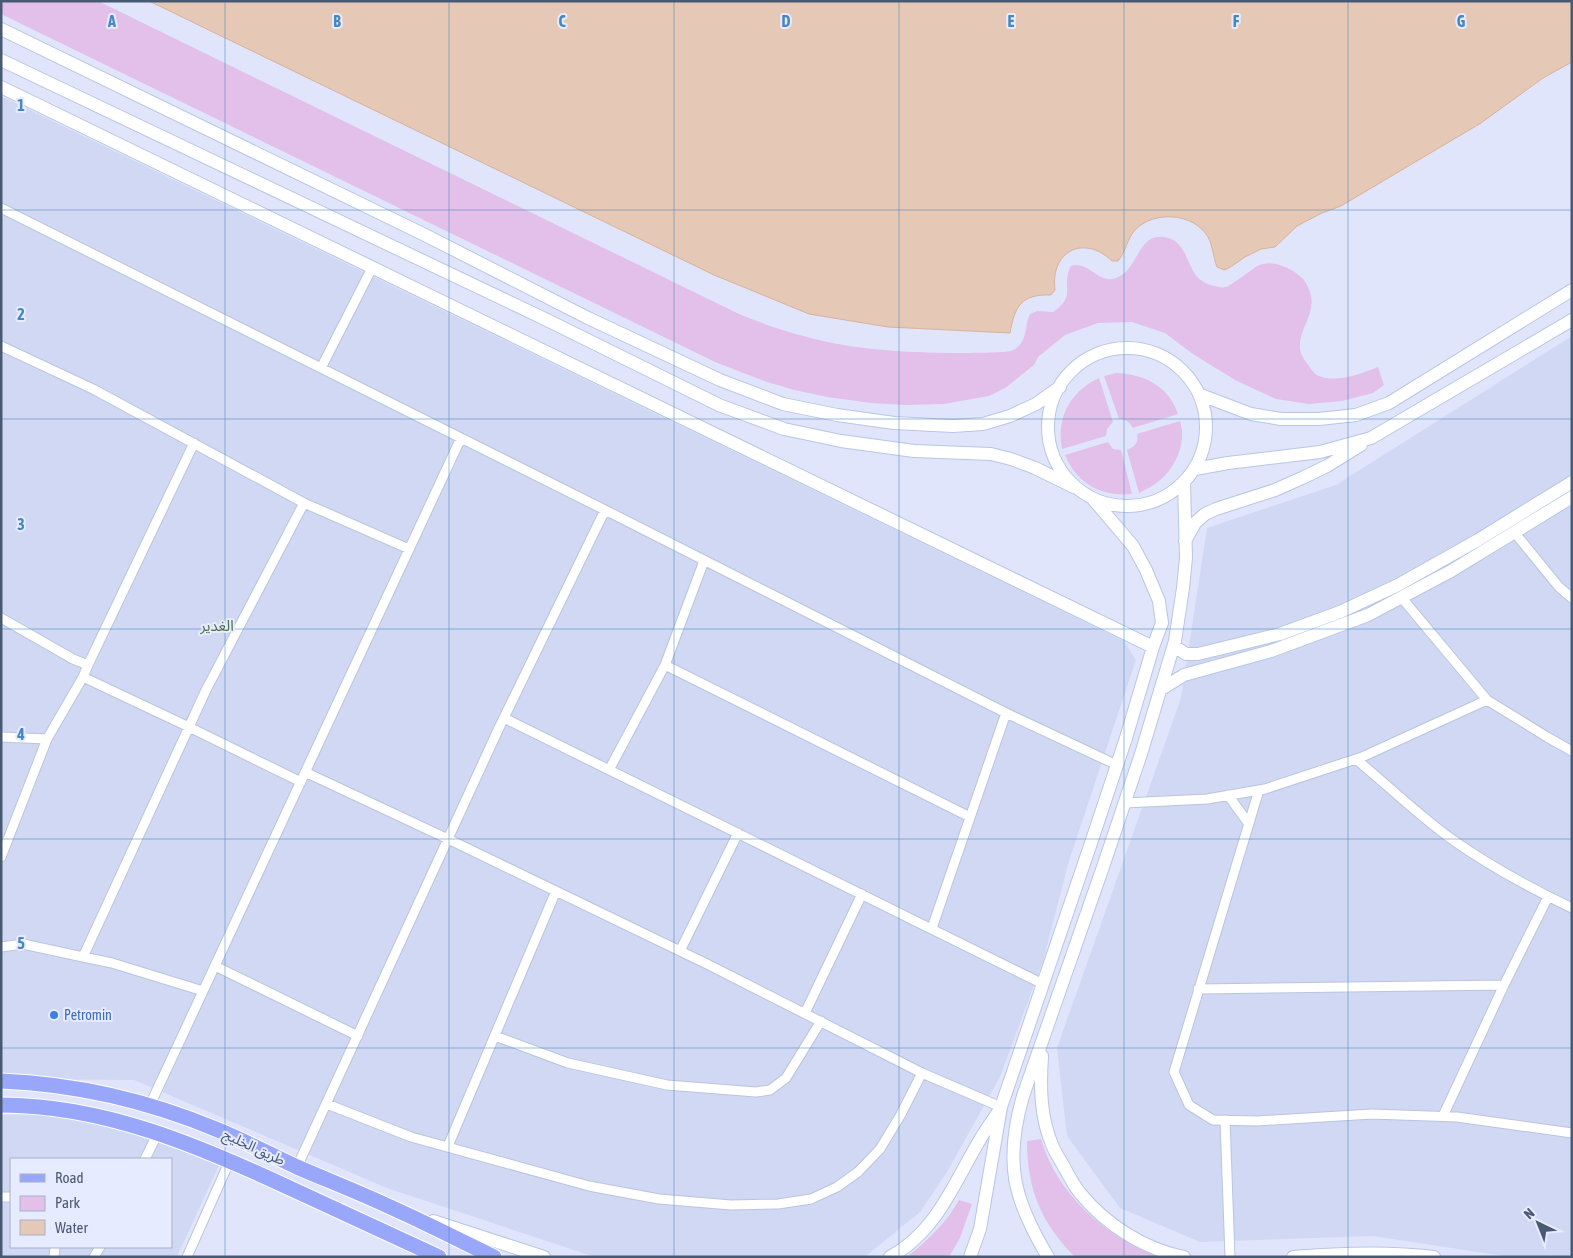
<svg xmlns="http://www.w3.org/2000/svg" width="1573" height="1258" viewBox="0 0 1573 1258" font-family="'Asap Condensed','Noto Sans Arabic',sans-serif">
<style>
.residential{fill:#d0d8f4;fill-rule:evenodd}
.green{fill:#e2c0e9}
.water{fill:#e5c8b6;stroke:#d7b39c}
.lines{fill:none;stroke-linecap:round;stroke-linejoin:round}
.street-casing{stroke:#bac5dd;stroke-width:11}
.secondary-casing{stroke:#b8c6e2;stroke-width:14}
.primary-casing{stroke:#fff;stroke-width:17}
.street{stroke:#fff;stroke-width:9}
.secondary{stroke:#fff;stroke-width:12}
.primary{stroke:#99a7fb;stroke-width:15}
.grid{fill:none;stroke:#4786be;stroke-width:1;stroke-opacity:0.55}
.shop-dot{fill:#3f7fe0;stroke:#e7ebff;stroke-width:2}
.labels{text-anchor:middle;stroke-width:4;stroke-linejoin:round;paint-order:stroke}
.shop-label{font-size:14px;fill:#366cbe;stroke:#e7ebff;text-anchor:start}
.street-label{font-size:14px;fill:#485a73;stroke:#e7ebff}
.neighbourhood-label{font-size:15px;fill:#4f6f4b;stroke:#e7ebff}
.grid-label{font-size:16px;text-anchor:middle;font-weight:bold;fill:#4786be;stroke:#e7ebff;stroke-width:4;stroke-linejoin:round;paint-order:stroke}
</style>
<rect width="100%" height="100%" fill="#e1e5fc"/>
<path class="residential" d="M 1,96 L 1124,641 L 1136,660 L 1069,861 L 1043,961 L 1000,1077 L 947,1172 L 920,1212 L 866,1256 L 861,1257 L 595,1257 L 387,1188 L 134,1080 L 1,1079 Z
M 1572,336 L 1572,1257 L 1510,1257 L 1373,1236 L 1200,1242 L 1120,1208 L 1067,1136 L 1057,1048 L 1181,698 L 1207,528 L 1336,485 Z
M 52,1114 L 130,1131 L 220,1163 L 177,1257 L 1,1257 L 1,1115 ZM 11,1159 L 171,1159 L 171,1247 L 11,1247 Z"/>
<path class="green" d="M 1,1 L 98,1 L 739,314 C 761,323 784,331 807,337 C 859,351 914,353 967,353 C 977,352 1004,354 1013,350 C 1028,343 1024,326 1030,314 L 1037,311 L 1053,312 C 1078,295 1060,287 1071,266 C 1088,260 1099,285 1116,278 C 1139,270 1137,233 1164,237 C 1194,241 1182,281 1215,286 C 1218,287 1223,288 1226,287 C 1230,286 1235,281 1239,279 C 1245,275 1251,270 1257,266 C 1272,259 1291,267 1302,278 C 1305,280 1306,284 1308,287 C 1320,313 1298,326 1300,349 C 1301,355 1305,361 1309,366 C 1311,369 1315,375 1319,376 C 1338,383 1360,374 1378,367 L 1384,385 L 1373,393 L 1342,401 L 1309,404 L 1276,399 L 1235,380 L 1193,354 L 1165,333 L 1132,322 L 1098,323 L 1065,335 L 1038,357 L 1034,365 L 1005,388 L 989,396 L 944,404 L 906,405 L 871,403 L 827,397 L 794,390 L 764,381 L 715,362 L 1,14 Z
M 1116,373 C 1144,374 1169,386 1178,414 L 1133,428 C 1129,422 1126,419 1119,419 L 1104,376 Z
M 1099,378 L 1113,422 L 1107,429 L 1106,436 L 1062,449 C 1056,419 1070,391 1099,378 Z
M 1180,421 C 1187,441 1176,468 1159,481 C 1153,486 1146,489 1139,493 L 1127,450 C 1135,447 1139,442 1137,434 Z
M 1108,442 L 1113,449 L 1121,450 L 1132,494 C 1102,497 1077,484 1065,455 Z
M 1041,1139 C 1056,1193 1107,1239 1159,1257 L 1075,1257 C 1041,1223 1027,1189 1027,1141 Z
M 959,1200 L 972,1204 L 960,1238 L 949,1257 L 907,1257 C 927,1241 947,1222 959,1200 Z"/>
<path class="water" d="M 149,1 L 1572,1 L 1572,62 L 1543,78 L 1481,123 L 1341,206 L 1322,213 L 1297,226 L 1275,247 L 1261,249 L 1245,257 L 1229,268 L 1224,270 L 1217,267 C 1213,257 1213,246 1208,237 C 1194,213 1154,210 1135,230 C 1127,239 1126,252 1118,261 L 1112,261 C 1084,234 1050,251 1055,290 L 1051,295 C 1021,294 1015,306 1010,333 L 888,327 L 809,314 L 714,275 Z"/>
<g class="lines">
<g class="street-casing">
<path id="street" d="M 1,208 L 605,510 L 1006,713 L 1117,765
M 1,346 L 93,389 L 304,503 L 409,549
M 321,368 L 372,268
M 1514,532 L 1559,587 L 1572,598
M 1401,597 L 1487,700 L 1547,737 L 1572,751
M 1,618 L 73,659 L 88,665
M 665,665 L 704,561
M 83,677 L 189,727 L 301,782
M 504,718 L 1043,984
M 1,737 L 47,739
M 1356,759 C 1387,785 1417,814 1450,838 C 1488,865 1530,888 1572,908
M 609,770 L 665,665 L 970,817
M 305,772 L 448,839 L 707,964 L 922,1073 L 1001,1107
M 1259,790 L 1174,1072 L 1189,1105 L 1213,1120 L 1257,1121 L 1372,1114 L 1457,1117 L 1572,1133
M 1228,795 L 1249,824
M 1125,803 L 1207,799 L 1265,789 L 1362,757 L 1487,700
M 1,857 L 47,739 L 83,677 L 88,665 L 194,443
M 932,928 L 1006,713
M 1,947 L 23,944 L 83,957 L 112,963 L 203,991
M 680,951 L 738,833
M 83,957 L 206,690 L 304,503
M 215,966 L 358,1036
M 1198,989 L 1504,985
M 805,1013 L 862,894
M 495,1036 L 568,1063 L 667,1085 L 756,1092 L 770,1090 L 786,1078 L 821,1021
M 327,1104 L 411,1137 L 589,1186 L 659,1199 L 731,1205 L 778,1204 L 811,1199 L 837,1187 L 858,1172 L 880,1149 L 900,1116 L 922,1073
M 150,1105 L 461,438
M 1443,1116 L 1504,985 L 1548,897
M 1225,1120 L 1230,1257
M 448,1146 L 556,891
M 145,1159 L 158,1133
M 297,1167 L 498,730 L 605,510
M 1,1197 L 11,1197
M 54,1257 L 55,1247
M 94,1257 L 100,1247
M 187,1257 L 230,1160"/>
</g>
<g class="secondary-casing">
<path id="secondary" d="M 1,29 L 425,235 L 588,318 L 720,380 L 783,404 L 837,415 L 894,423 L 953,426 L 983,424 L 1010,416 L 1036,404 L 1060,387
M 1,60 L 545,319 L 719,405 L 784,429 L 841,441 L 914,451 L 991,454 L 1011,459 L 1035,468 L 1074,487
M 1,87 L 1153,647
M1048 427a79 79 0 1 1 158 0a79 79 0 1 1-158 0Z
M 1201,395 L 1251,414 L 1281,419 L 1319,419 L 1356,415 L 1389,403 L 1572,290
M 1195,469 L 1228,463 L 1320,452 L 1371,438 L 1572,320
M 1185,541 L 1195,523 L 1205,514 L 1216,509 L 1275,490 L 1302,478 L 1327,466 L 1361,445
M 1174,646 L 1186,654 L 1198,654 L 1280,634 L 1340,612 L 1398,585 L 1478,540 L 1572,482
M 1160,690 L 1184,675 L 1271,651 L 1368,615 L 1451,571 L 1572,497
M 1042,1056 C 1040,1087 1040,1118 1053,1147 C 1056,1154 1061,1161 1064,1167 C 1069,1176 1074,1186 1080,1193 C 1106,1225 1144,1249 1184,1257
M 433,1221 L 544,1257
M 890,1257 C 936,1232 953,1185 978,1143 C 984,1132 992,1121 999,1111
M 970,1257 L 980,1229 L 1001,1107 L 1091,843 L 1126,738 L 1153,647 L 1162,623 L 1159,601 L 1146,570 L 1133,546 L 1093,499
M 1048,1257 C 1013,1199 1004,1162 1023,1096 L 1104,864 L 1141,754 L 1175,641 L 1183,588 L 1186,558 L 1184,482
M 1293,1257 C 1340,1253 1387,1251 1434,1257"/>
</g>
<g class="primary-casing">
<path id="primary" d="M 1,1081 C 76,1084 149,1101 218,1130 C 245,1141 271,1155 297,1167 C 327,1180 358,1192 388,1206 C 424,1222 459,1240 494,1257
M 1,1105 C 105,1105 202,1147 294,1190 C 342,1212 390,1234 439,1257"/>
</g>
<use href="#street" class="street"/>
<use href="#secondary" class="secondary"/>
<use href="#primary" class="primary"/>
</g>
<path class="grid" d="M 225,1 L 225,1257M 449,1 L 449,1257M 674,1 L 674,1257M 899,1 L 899,1257M 1124,1 L 1124,1257M 1348,1 L 1348,1257M 1,210 L 1572,210M 1,419 L 1572,419M 1,629 L 1572,629M 1,839 L 1572,839M 1,1048 L 1572,1048"/>
<circle class="shop-dot" cx="54" cy="1015" r="5"/>
<g class="labels">
<g class="shop-label">
<text x="64" y="1020">Petromin</text>
</g>
<g class="street-label">
<text transform="translate(254 1147) rotate(25)" y="5">طريق الخليج</text>
</g>
<g class="neighbourhood-label">
<text x="217" y="631">الغدير</text>
</g>
</g>
<g class="grid-label">
<text x="112" y="27">A</text>
<text x="337" y="27">B</text>
<text x="562" y="27">C</text>
<text x="786" y="27">D</text>
<text x="1011" y="27">E</text>
<text x="1236" y="27">F</text>
<text x="1461" y="27">G</text>
<text x="21" y="111">1</text>
<text x="21" y="320">2</text>
<text x="21" y="530">3</text>
<text x="21" y="740">4</text>
<text x="21" y="949">5</text>
</g>
<rect width="1573" height="1258" fill="none" stroke="#485a73" stroke-width="5"/>
<rect x="10" y="1158" width="162" height="90" fill="#e7ebff" stroke="#a7b1c7"/>
<rect x="20" y="1174" width="25" height="8" fill="#99a7fb" stroke="#a7b1c7"/>
<text x="55" y="1183" font-size="15" fill="#485a73">Road</text>
<rect x="20" y="1196" width="25" height="15" fill="#e2c0e9" stroke="#a7b1c7"/>
<text x="55" y="1208" font-size="15" fill="#485a73">Park</text>
<rect x="20" y="1220" width="25" height="15" fill="#e5c8b6" stroke="#a7b1c7"/>
<text x="55" y="1233" font-size="15" fill="#485a73">Water</text>
<g transform="translate(1538 1223) rotate(317)" stroke="#e7ebff" stroke-width="4" paint-order="stroke">
<path d="M0-4L9 19L0 12L-9 19Z" fill="#485a73"/>
<text y="-8" font-size="14" font-weight="bold" text-anchor="middle" fill="#485a73">N</text>
</g>
</svg>
